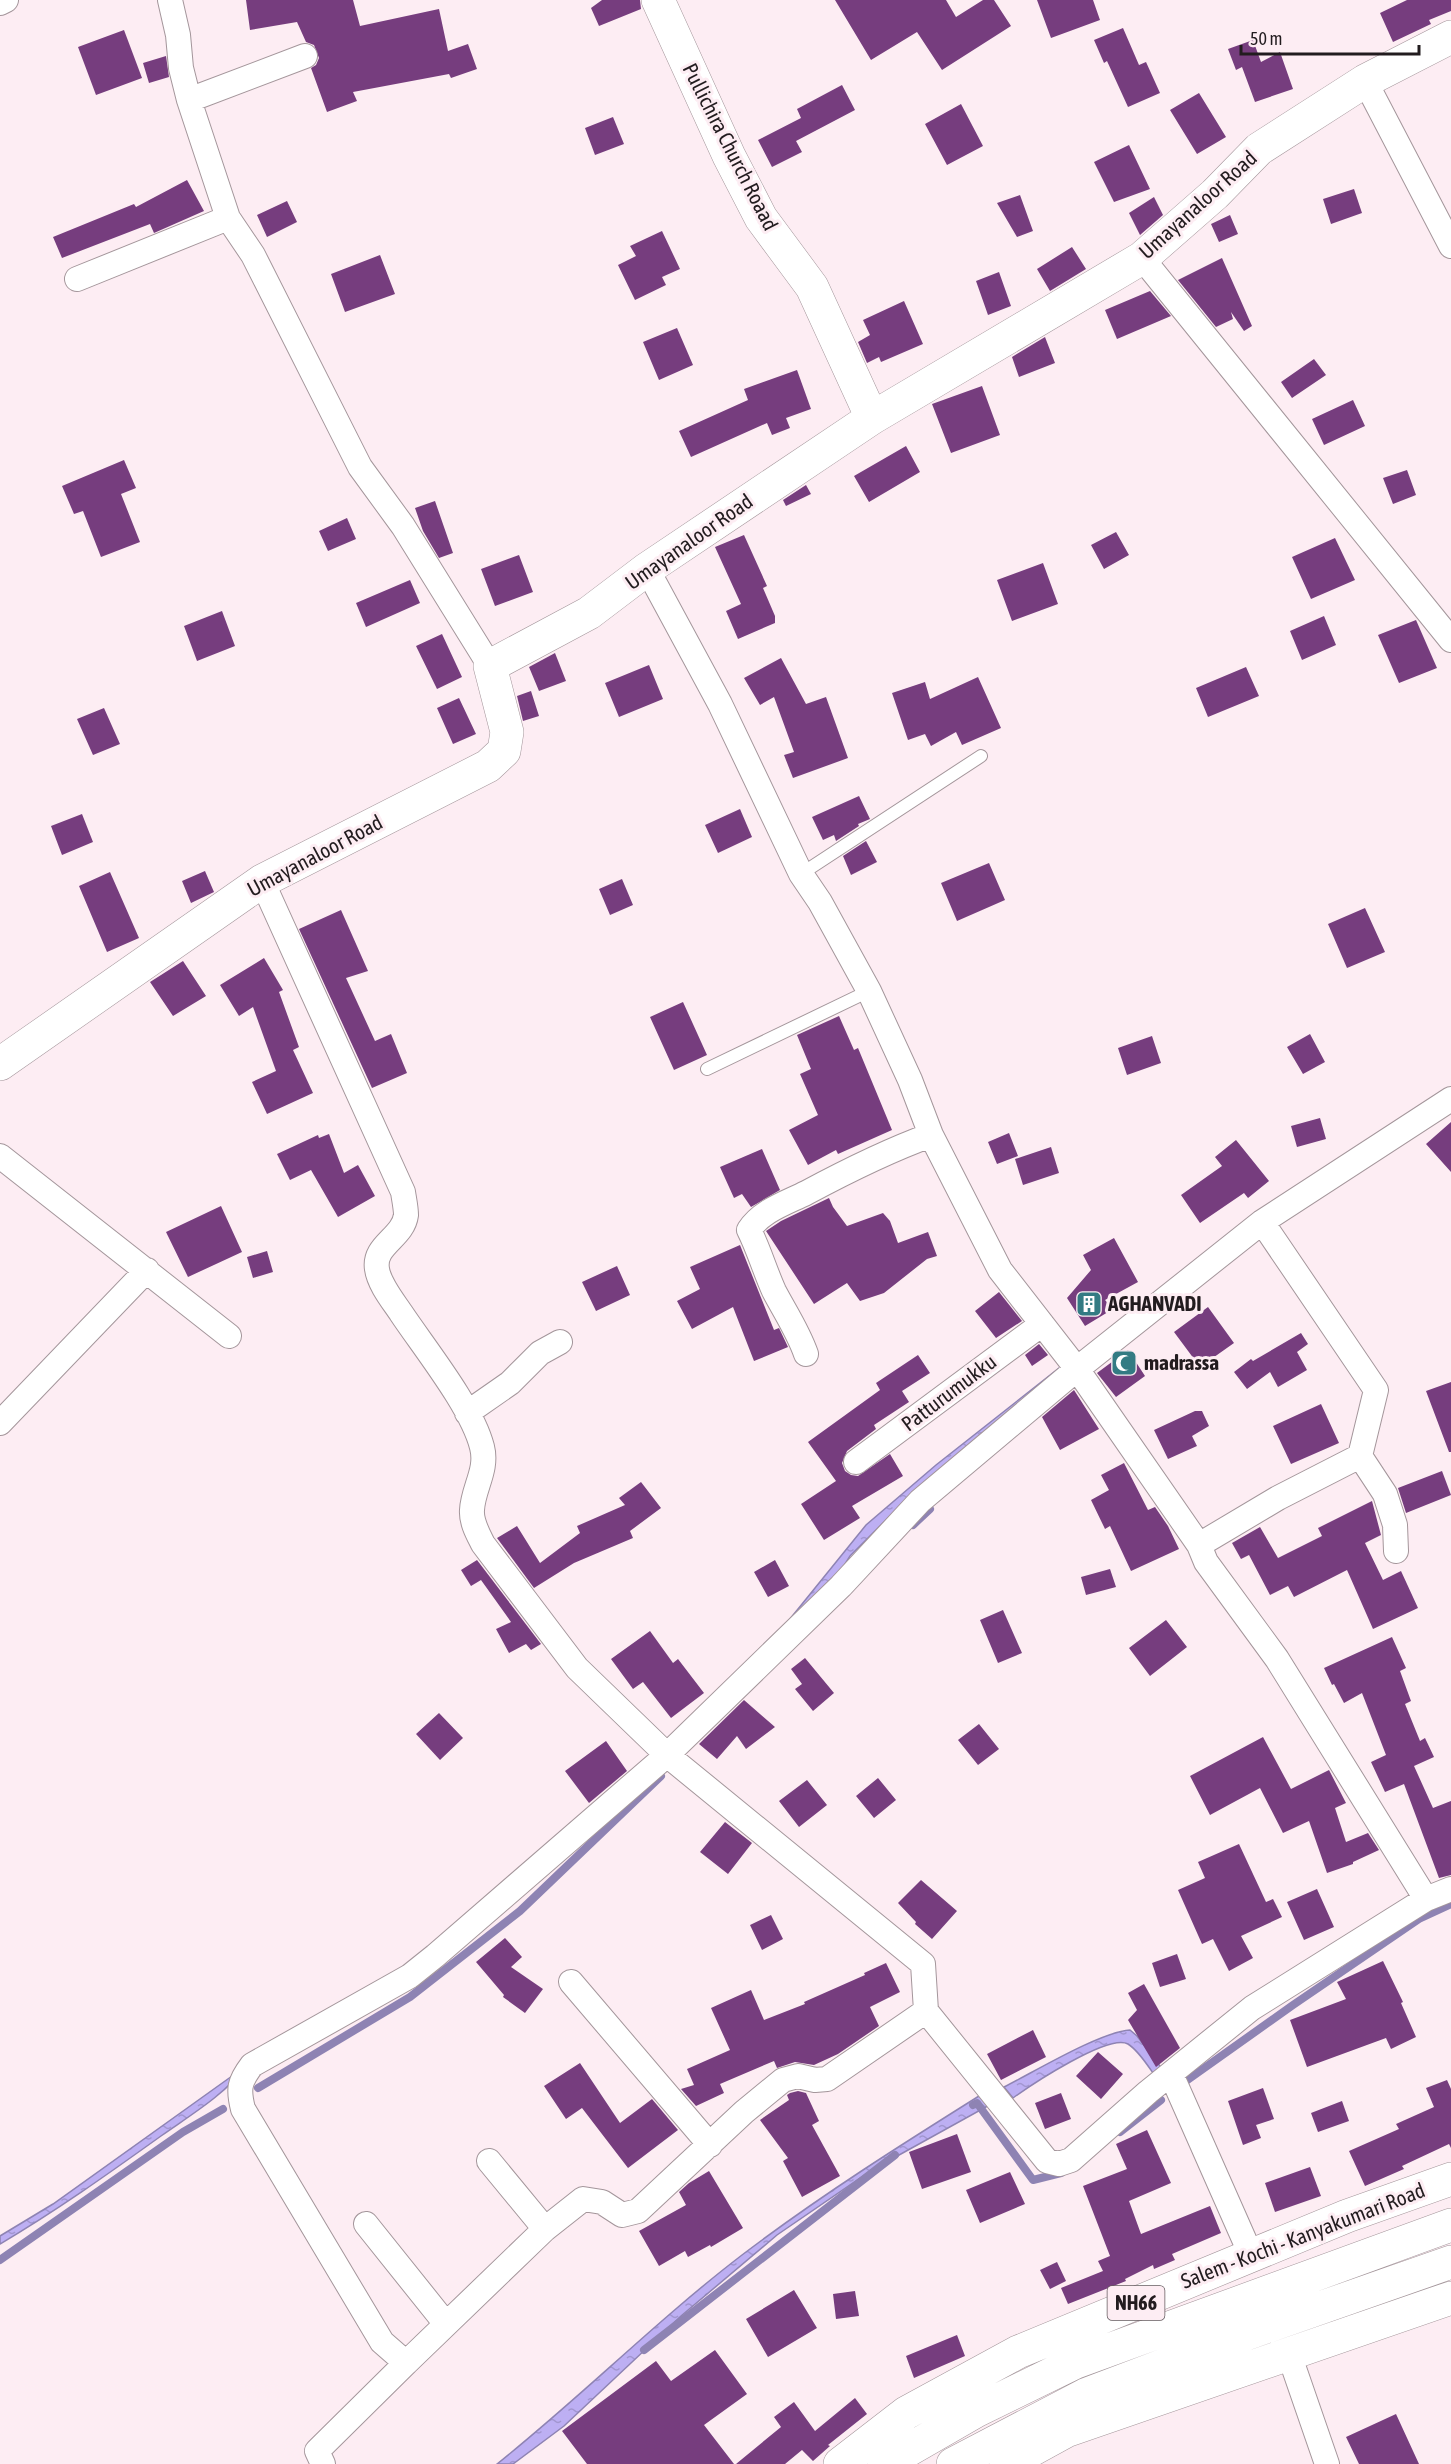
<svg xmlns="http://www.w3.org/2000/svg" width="1451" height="2464" viewBox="0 0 1451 2464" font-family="'Asap Condensed',sans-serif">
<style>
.water{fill:url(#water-ripples);stroke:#8e83b3;stroke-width:1.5}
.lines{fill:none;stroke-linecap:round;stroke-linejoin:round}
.stream{stroke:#8e83b3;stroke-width:8}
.building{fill:#763d7e}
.lane-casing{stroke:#a4969b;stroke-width:14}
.street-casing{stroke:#a4969b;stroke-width:26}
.secondary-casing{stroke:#a4969b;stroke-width:34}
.highway-casing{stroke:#a4969b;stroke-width:34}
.lane{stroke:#fff;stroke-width:12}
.street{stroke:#fff;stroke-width:24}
.secondary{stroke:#fff;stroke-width:33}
.highway{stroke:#fff;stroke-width:33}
.labels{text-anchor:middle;stroke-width:6;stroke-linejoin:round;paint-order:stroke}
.shield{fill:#fdedf3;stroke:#645b5f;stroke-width:1.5}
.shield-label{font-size:20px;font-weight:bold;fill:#221c1f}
.street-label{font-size:21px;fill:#221c1f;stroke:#fdedf3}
.poi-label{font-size:21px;font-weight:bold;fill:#221c1f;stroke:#fdedf3;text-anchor:start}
</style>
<defs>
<pattern id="water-ripples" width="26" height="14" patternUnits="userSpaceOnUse" patternTransform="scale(1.5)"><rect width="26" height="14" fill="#bdaff3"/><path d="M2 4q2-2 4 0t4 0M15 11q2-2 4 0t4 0" fill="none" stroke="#a296d0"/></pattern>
</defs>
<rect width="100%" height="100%" fill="#fdedf3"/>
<path class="water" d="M 1059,1368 L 902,1504 L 850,1556 L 845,1564 L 844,1574 L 781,1630 L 866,1525 L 936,1465 Z
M 1130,2030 L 1137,2036 L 1163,2070 L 1155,2076 C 1148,2066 1139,2051 1128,2044 C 1109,2033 1031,2085 1013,2098 L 1004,2087 C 1034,2072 1100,2032 1130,2030 Z
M 246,2066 C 225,2095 189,2116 161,2136 C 108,2174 56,2211 0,2244 L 0,2236 L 53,2204 Z
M 987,2091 L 995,2102 L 872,2170 L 777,2235 L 681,2316 L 564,2426 L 513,2464 L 497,2464 C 581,2397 657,2320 742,2255 C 821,2195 904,2143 987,2091 Z"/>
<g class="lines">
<path class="stream" d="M 913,1525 L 930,1509
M 1186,2081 L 1293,2005 L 1419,1919 L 1451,1904
M 258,2088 L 410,1997 L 520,1911 L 661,1776
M 973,2105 L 977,2103 L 1033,2180 L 1061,2173
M 1120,2132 L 1161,2100
M 0,2260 L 183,2132 L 223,2109
M 644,2350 L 895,2155"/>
</g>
<path class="building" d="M 246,0 L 353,0 L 360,26 L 439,9 L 448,51 L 468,44 L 477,69 L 451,78 L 449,74 L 353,92 L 357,101 L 327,112 L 311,68 L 316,65 L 319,58 L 314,45 L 306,42 L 297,22 L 250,30 Z
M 602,0 L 640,0 L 641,9 L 599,26 L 591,8 Z
M 835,0 L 946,0 L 956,17 L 983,0 L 994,0 L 1011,26 L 942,70 L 917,32 L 871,60 Z
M 1037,0 L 1093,0 L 1100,20 L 1051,38 Z
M 1407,0 L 1451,0 L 1451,11 L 1429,20 L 1431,24 L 1393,42 L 1380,13 Z
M 1123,28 L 1139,65 L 1146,62 L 1160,93 L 1128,107 L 1107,61 L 1104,63 L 1094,40 Z
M 124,30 L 142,78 L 96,95 L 78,47 Z
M 1253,40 L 1261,62 L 1280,52 L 1293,89 L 1255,102 L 1242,67 L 1236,70 L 1228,49 Z
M 166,56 L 169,77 L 149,83 L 143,63 Z
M 842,85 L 855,110 L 796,141 L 802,152 L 772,167 L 758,140 L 801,118 L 797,109 Z
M 1199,93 L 1226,137 L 1197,154 L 1170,110 Z
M 961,104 L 983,146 L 947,165 L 925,124 Z
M 613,117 L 624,144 L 595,155 L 585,128 Z
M 1129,145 L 1150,189 L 1114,202 L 1094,162 Z
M 187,180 L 204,211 L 154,233 L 150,224 L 62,258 L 53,237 L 134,204 L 136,207 Z
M 1354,189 L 1362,213 L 1331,224 L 1323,199 Z
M 1020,195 L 1033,231 L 1017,237 L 997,203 Z
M 1154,197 L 1163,215 L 1140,235 L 1129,213 Z
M 287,201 L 297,222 L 267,237 L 257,215 Z
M 1230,215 L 1238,234 L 1219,242 L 1211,224 Z
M 662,231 L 680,269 L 662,277 L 666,285 L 635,300 L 618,265 L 636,256 L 630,246 Z
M 1072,247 L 1086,269 L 1050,291 L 1037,269 Z
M 380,255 L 395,294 L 345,312 L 331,274 Z
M 1222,258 L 1252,326 L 1244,331 L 1231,312 L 1233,319 L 1216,327 L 1178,280 Z
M 999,272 L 1011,306 L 988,315 L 976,281 Z
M 1150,291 L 1171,316 L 1117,339 L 1105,310 Z
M 904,301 L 923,344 L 881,362 L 879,357 L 867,363 L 858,342 L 870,335 L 863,320 Z
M 677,328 L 693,365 L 659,380 L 643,342 Z
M 1045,337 L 1055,363 L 1019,377 L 1012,357 Z
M 1314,359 L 1326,375 L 1292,398 L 1281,382 Z
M 797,370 L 811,409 L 786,418 L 790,428 L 772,435 L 767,423 L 691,457 L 679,431 L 748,400 L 744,389 Z
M 982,386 L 1000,435 L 951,453 L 932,404 Z
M 1353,400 L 1365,426 L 1324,445 L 1312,419 Z
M 906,446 L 920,472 L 869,502 L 854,476 Z
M 124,460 L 136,488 L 121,494 L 140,542 L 101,557 L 83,511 L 74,514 L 62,486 Z
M 1407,470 L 1416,495 L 1393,504 L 1383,478 Z
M 806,485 L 811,494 L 786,506 L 783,500 Z
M 435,501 L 453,553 L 439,558 L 423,531 L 415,508 Z
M 347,518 L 356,539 L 328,551 L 319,531 Z
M 1116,532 L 1129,555 L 1104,569 L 1091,545 Z
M 744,535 L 767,586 L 763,588 L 775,616 L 775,623 L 738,639 L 726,611 L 741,604 L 715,547 Z
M 1335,538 L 1355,580 L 1311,599 L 1292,557 Z
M 519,555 L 533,592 L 495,606 L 481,569 Z
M 1043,563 L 1058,604 L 1012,621 L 997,580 Z
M 410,580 L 420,603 L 366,627 L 356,603 Z
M 222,611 L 235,646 L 197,661 L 184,626 Z
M 1324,616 L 1336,645 L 1302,660 L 1290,631 Z
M 1416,620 L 1437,668 L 1399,683 L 1378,635 Z
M 442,634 L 462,677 L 437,689 L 416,646 Z
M 555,653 L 566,681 L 539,691 L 529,667 Z
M 781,658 L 806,704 L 826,697 L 848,758 L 793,778 L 784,755 L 794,752 L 774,697 L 760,705 L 744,678 Z
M 649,665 L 663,699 L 619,717 L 605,683 Z
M 1246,667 L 1259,696 L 1208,717 L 1196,688 Z
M 978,677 L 1001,728 L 962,745 L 956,732 L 931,746 L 925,734 L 908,740 L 892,693 L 925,682 L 930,699 Z
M 531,691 L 539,716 L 523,721 L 517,696 Z
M 459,698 L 476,734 L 453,744 L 437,708 Z
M 104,708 L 120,744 L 93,755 L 77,719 Z
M 859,796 L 870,819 L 858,824 L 859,826 L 836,841 L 834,835 L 823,840 L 812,817 Z
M 740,809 L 752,837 L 718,853 L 705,825 Z
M 82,814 L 93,842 L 62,855 L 51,826 Z
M 866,841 L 877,862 L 851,875 L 843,856 Z
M 989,863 L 1005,900 L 957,921 L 941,883 Z
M 205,871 L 214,892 L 191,903 L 182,881 Z
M 110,872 L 139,938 L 107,952 L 79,886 Z
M 622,879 L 633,905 L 610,915 L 599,889 Z
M 1365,908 L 1385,952 L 1347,968 L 1328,924 Z
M 341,910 L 368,971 L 346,978 L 375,1041 L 391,1034 L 407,1073 L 372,1088 L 299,929 Z
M 264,958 L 283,990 L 279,992 L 299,1047 L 293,1050 L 313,1093 L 267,1114 L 252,1082 L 276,1071 L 253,1007 L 239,1016 L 220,985 Z
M 183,961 L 206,996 L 173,1016 L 150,982 Z
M 683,1002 L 707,1055 L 674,1070 L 650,1017 Z
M 839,1016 L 854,1050 L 858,1048 L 892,1130 L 838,1154 L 836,1150 L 808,1165 L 789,1130 L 818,1115 L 800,1074 L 811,1069 L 797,1035 Z
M 1310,1034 L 1325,1062 L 1303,1074 L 1287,1047 Z
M 1152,1036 L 1161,1063 L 1127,1075 L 1118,1048 Z
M 1320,1118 L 1326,1139 L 1297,1147 L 1291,1126 Z
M 1451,1122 L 1451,1172 L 1426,1144 Z
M 1009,1133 L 1018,1156 L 997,1164 L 988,1142 Z
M 329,1134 L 344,1173 L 358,1165 L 375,1196 L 338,1217 L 311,1170 L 290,1180 L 277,1154 L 318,1135 L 319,1138 Z
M 1236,1140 L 1269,1181 L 1248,1198 L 1244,1193 L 1200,1223 L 1181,1195 L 1222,1166 L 1215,1157 Z
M 1051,1147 L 1059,1173 L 1023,1185 L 1015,1159 Z
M 762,1149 L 780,1190 L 751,1207 L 742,1194 L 734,1198 L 720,1167 Z
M 829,1198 L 833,1207 L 847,1226 L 883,1213 L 890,1221 L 898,1243 L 928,1232 L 937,1256 L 927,1259 L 884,1293 L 860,1301 L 847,1283 L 814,1304 L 766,1231 L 781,1221 Z
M 221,1206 L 242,1252 L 188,1277 L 166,1232 Z
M 1114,1238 L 1138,1282 L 1105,1300 L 1113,1309 L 1085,1326 L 1067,1298 L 1091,1270 L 1083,1255 Z
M 740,1245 L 774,1330 L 779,1328 L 788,1347 L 754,1361 L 733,1307 L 692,1329 L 677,1301 L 700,1289 L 690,1267 Z
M 267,1251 L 273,1272 L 253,1278 L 247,1257 Z
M 617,1266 L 630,1295 L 596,1311 L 582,1282 Z
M 999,1292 L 1022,1321 L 996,1338 L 975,1311 Z
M 1208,1307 L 1234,1343 L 1200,1367 L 1174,1332 Z
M 1301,1333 L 1308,1344 L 1297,1352 L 1307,1370 L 1278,1387 L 1270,1372 L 1247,1389 L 1234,1372 L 1251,1359 L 1253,1361 Z
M 1039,1344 L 1048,1355 L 1032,1366 L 1025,1355 Z
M 1128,1350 L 1145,1376 L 1116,1397 L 1097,1373 Z
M 918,1355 L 930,1373 L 902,1391 L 909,1402 L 874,1425 L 876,1429 L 847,1451 L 842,1463 L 845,1471 L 851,1475 L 858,1476 L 890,1454 L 903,1476 L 852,1506 L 860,1518 L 824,1540 L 801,1504 L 836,1481 L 808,1442 L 880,1390 L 876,1383 Z
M 1451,1382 L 1451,1452 L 1449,1452 L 1426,1391 Z
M 1074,1390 L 1099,1429 L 1060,1450 L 1042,1417 Z
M 1321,1404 L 1339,1443 L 1291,1464 L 1273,1426 Z
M 1195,1411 L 1202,1411 L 1209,1426 L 1192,1436 L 1197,1446 L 1168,1459 L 1154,1430 Z
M 1124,1463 L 1148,1510 L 1155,1507 L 1168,1526 L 1179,1549 L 1131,1571 L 1110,1526 L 1105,1529 L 1091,1500 L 1109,1490 L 1101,1475 Z
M 1442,1471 L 1451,1495 L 1406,1513 L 1398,1488 Z
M 641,1482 L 661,1508 L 630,1531 L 633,1538 L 574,1563 L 534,1588 L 497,1538 L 517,1526 L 540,1563 L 580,1533 L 577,1526 L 625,1505 L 619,1498 Z
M 1372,1501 L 1381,1535 L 1365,1543 L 1383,1580 L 1401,1571 L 1418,1608 L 1373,1629 L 1347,1570 L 1294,1597 L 1288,1586 L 1270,1595 L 1249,1555 L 1241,1559 L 1232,1543 L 1260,1527 L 1278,1558 L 1322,1536 L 1318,1528 Z
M 477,1560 L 541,1644 L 531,1650 L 526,1644 L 509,1653 L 496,1629 L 511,1622 L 481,1580 L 471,1586 L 461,1570 Z
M 775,1560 L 789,1586 L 768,1597 L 754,1572 Z
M 1110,1569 L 1116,1587 L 1086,1595 L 1081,1577 Z
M 1003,1610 L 1022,1653 L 998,1663 L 980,1620 Z
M 1166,1620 L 1187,1647 L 1150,1676 L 1129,1648 Z
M 650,1631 L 673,1663 L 678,1659 L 704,1693 L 671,1718 L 643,1682 L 633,1689 L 611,1659 Z
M 1392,1637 L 1406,1668 L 1400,1671 L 1411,1701 L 1405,1704 L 1420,1741 L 1425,1738 L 1434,1757 L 1414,1766 L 1433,1808 L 1451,1801 L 1451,1875 L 1439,1878 L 1404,1784 L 1385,1792 L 1371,1762 L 1386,1755 L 1362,1693 L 1344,1703 L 1334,1684 L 1332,1685 L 1324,1668 Z
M 805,1658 L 834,1693 L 813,1711 L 795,1689 L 802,1684 L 791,1669 Z
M 744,1700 L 775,1727 L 746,1749 L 737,1736 L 717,1759 L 699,1744 Z
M 439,1713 L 463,1738 L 440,1760 L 416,1734 Z
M 979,1724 L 999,1749 L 978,1765 L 958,1740 Z
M 1263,1737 L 1291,1789 L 1329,1770 L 1346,1803 L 1335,1808 L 1346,1842 L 1368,1833 L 1379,1850 L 1353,1862 L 1353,1864 L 1327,1873 L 1309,1821 L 1283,1833 L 1260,1788 L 1210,1815 L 1190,1776 Z
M 606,1741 L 627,1771 L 589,1803 L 565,1771 Z
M 878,1778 L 896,1800 L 874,1818 L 856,1796 Z
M 807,1780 L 827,1805 L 799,1827 L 779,1801 Z
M 725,1822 L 752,1843 L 728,1874 L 700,1852 Z
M 1239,1844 L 1266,1902 L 1273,1899 L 1282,1917 L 1241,1936 L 1253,1958 L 1229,1971 L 1213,1939 L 1202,1944 L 1178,1890 L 1205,1878 L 1198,1862 Z
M 921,1880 L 957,1911 L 932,1939 L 915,1924 L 916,1922 L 898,1903 Z
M 1317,1889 L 1334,1927 L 1304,1940 L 1287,1902 Z
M 771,1915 L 783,1939 L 762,1950 L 750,1925 Z
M 505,1938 L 522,1957 L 511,1967 L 543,1989 L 525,2013 L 503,1997 L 504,1995 L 476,1962 Z
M 1177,1954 L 1186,1979 L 1160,1987 L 1152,1963 Z
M 1383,1961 L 1403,2002 L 1401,2003 L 1416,2037 L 1391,2049 L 1386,2038 L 1307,2067 L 1290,2020 L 1346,1999 L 1337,1982 Z
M 886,1963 L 900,1992 L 870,2007 L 879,2026 L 838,2054 L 814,2065 L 795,2062 L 777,2068 L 774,2061 L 720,2084 L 724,2093 L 696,2106 L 681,2089 L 694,2085 L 687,2069 L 730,2050 L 711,2008 L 751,1990 L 764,2020 L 805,2004 L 804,2002 L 865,1975 L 864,1973 Z
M 1144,1984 L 1180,2048 L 1156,2067 L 1128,2020 L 1137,2010 L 1128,1993 Z
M 1033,2030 L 1046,2057 L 1001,2080 L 987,2054 Z
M 1098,2052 L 1123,2074 L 1101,2099 L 1076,2076 Z
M 580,2063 L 620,2123 L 652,2099 L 678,2130 L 628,2168 L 582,2108 L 566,2119 L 544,2086 Z
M 1447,2080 L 1451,2089 L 1451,2148 L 1449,2144 L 1402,2166 L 1404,2169 L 1365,2186 L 1349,2151 L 1399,2129 L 1396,2124 L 1434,2107 L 1426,2088 Z
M 1263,2088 L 1274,2119 L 1256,2125 L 1261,2138 L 1243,2145 L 1228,2101 Z
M 798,2091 L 806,2093 L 819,2121 L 812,2125 L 840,2176 L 802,2197 L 783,2161 L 788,2158 L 760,2120 L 789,2100 L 787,2095 L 790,2093 Z
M 1061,2093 L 1071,2119 L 1045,2129 L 1035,2103 Z
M 1342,2101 L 1349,2121 L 1318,2132 L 1311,2113 Z
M 1147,2130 L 1171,2183 L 1129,2201 L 1141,2234 L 1210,2206 L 1221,2233 L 1172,2254 L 1175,2260 L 1154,2269 L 1153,2265 L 1125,2279 L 1126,2281 L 1068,2304 L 1061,2288 L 1103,2271 L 1098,2261 L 1110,2256 L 1083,2186 L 1127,2169 L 1116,2144 Z
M 957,2134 L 971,2172 L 922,2189 L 909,2152 Z
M 1310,2167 L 1321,2196 L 1275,2212 L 1265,2183 Z
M 709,2171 L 743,2228 L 711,2247 L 710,2245 L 688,2257 L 685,2251 L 659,2266 L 639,2231 L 686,2205 L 679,2192 L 689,2183 Z
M 1010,2172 L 1025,2204 L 980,2223 L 966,2190 Z
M 1057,2262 L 1066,2281 L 1050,2289 L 1040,2270 Z
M 794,2290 L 817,2328 L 768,2357 L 746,2319 Z
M 855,2291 L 859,2316 L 836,2319 L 833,2294 Z
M 957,2335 L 965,2356 L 914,2378 L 906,2356 Z
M 715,2350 L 747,2394 L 704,2425 L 734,2464 L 587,2464 L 562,2431 L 656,2361 L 671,2381 Z
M 855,2398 L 867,2414 L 828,2445 L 830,2446 L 813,2461 L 802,2450 L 785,2464 L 736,2464 L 781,2427 L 774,2417 L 794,2402 L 815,2431 Z
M 1396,2414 L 1419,2464 L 1359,2464 L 1346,2437 Z"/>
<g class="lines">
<g class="lane-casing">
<path id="lane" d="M 801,874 L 981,756
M 707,1069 L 869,991"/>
</g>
<g class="street-casing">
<path id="street" d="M 170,0 L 178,35 L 181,68 L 189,100 L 228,218 L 253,255 L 360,467 L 403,526 L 490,666
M 0,3 L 6,0
M 1365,81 L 1451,246
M 189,100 L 305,56
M 1142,258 L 1451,640
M 77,279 L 228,218
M 647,569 L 720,704 L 801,874 L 820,902 L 869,991 L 910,1080 L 931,1135 L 1000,1270 L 1077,1369 L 1199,1545 L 1206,1562 L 1277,1659 L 1426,1899
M 262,881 L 403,1192 C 404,1199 406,1208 406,1215 C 403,1238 373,1245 377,1269 C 379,1284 393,1301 401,1313 C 425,1349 472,1407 482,1447 C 488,1470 473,1488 472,1510 C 471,1522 478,1534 483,1544 L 577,1668 L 667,1755 L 923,1964 L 926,2011 L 1047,2161 L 1059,2164 L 1071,2160 L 1148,2092 L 1252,2008 L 1426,1899 L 1451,1889
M 0,1156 L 229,1336
M 1262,1222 L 1376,1390 L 1360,1456
M 806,1354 C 798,1331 785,1312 774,1291 C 765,1271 759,1250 749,1230 C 761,1211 786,1203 806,1193 C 847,1171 887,1151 931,1135
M 467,1413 L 510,1383 L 540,1353 L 560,1342
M 0,1423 L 147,1270
M 856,1462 L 1042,1324
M 1199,1545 L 1278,1498 L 1360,1456 L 1385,1494 L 1395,1525 L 1396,1551
M 571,1982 L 710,2145
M 926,2011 L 827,2079 L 815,2080 L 798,2076 L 783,2080 L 744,2112 L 638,2211 L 622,2215 L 602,2202 L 583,2199 L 545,2229 L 406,2363 L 382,2342 L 243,2109 C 238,2089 239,2082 252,2065 L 410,1976 L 435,1956 L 667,1755 L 841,1586 L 920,1501 L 1077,1369 L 1262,1222 L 1451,1099
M 1171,2074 L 1251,2255
M 489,2161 L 545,2229
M 366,2224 L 446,2324
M 1289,2354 L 1327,2464
M 323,2464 L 317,2451 L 406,2363"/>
</g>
<g class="secondary-casing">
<path id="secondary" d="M 658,0 L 729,156 L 761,218 L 812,287 L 872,418
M 0,1064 L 262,881 L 488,766 L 504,751 L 507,732 L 490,666 L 589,613 L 647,569 L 872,418 L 1142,258 L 1215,194 L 1259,149 L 1365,81 L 1451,37"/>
</g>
<g class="highway-casing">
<path id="highway" d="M 840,2464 L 906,2413 L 1018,2352 L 1347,2216 L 1451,2179
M 884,2464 L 976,2411 L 1076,2362 L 1451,2225
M 953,2464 L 1085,2395 L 1246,2334 L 1451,2262
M 1006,2464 L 1066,2431 L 1451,2298"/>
</g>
<use href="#lane" class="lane"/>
<use href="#street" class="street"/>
<use href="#secondary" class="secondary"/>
<use href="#highway" class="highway"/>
</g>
<defs>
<g id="building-square" transform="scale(1.35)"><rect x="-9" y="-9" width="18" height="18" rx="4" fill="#337b83" stroke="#fdedf3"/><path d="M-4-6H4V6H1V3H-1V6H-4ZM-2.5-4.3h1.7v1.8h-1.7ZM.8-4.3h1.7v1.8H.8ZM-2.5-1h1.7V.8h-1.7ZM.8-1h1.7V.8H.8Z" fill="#fff"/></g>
<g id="mosque-square" transform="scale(1.35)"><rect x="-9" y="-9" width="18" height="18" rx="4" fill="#337b83" stroke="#fdedf3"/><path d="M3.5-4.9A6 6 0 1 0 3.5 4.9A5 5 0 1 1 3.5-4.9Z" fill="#fff"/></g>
</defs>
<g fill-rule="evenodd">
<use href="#building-square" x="1089" y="1304"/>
<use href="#mosque-square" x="1124" y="1363"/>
</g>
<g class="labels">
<rect class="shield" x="1107.5" y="2286" width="57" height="34" rx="4.5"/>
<g class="shield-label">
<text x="1136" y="2310">NH66</text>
</g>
<g class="street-label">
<text transform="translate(730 147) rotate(63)" y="7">Pullichira Church Roaad</text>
<text transform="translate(1198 205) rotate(-42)" y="7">Umayanaloor Road</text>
<text transform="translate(689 542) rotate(-35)" y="7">Umayanaloor Road</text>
<text transform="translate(315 856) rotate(-28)" y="7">Umayanaloor Road</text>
<text transform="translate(949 1393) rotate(-37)" y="7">Patturumukku</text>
<text transform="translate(1303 2236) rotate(-21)" y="7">Salem - Kochi - Kanyakumari Road</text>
</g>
<g class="poi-label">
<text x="1108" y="1311">AGHANVADI</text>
<text x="1144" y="1370">madrassa</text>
</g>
</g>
<path d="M1241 45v9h178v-9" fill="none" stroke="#221c1f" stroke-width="3"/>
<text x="1250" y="45" font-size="18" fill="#221c1f" stroke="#fdedf3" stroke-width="4.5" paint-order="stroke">50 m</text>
</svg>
